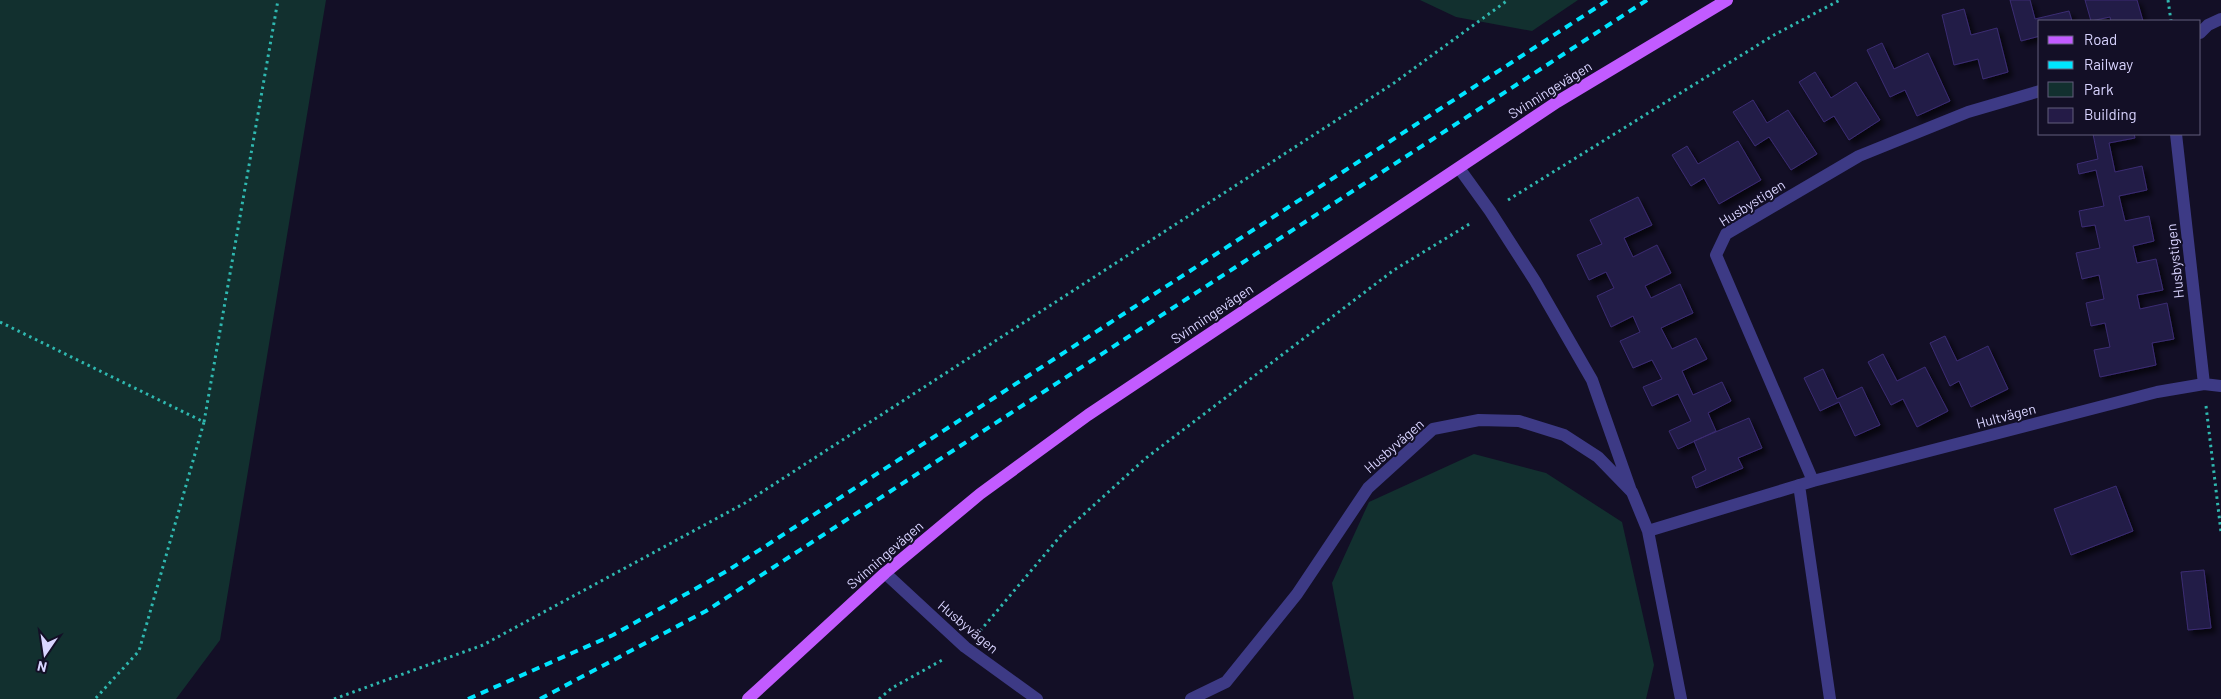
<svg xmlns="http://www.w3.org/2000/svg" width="2221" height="699" viewBox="0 0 2221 699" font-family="Barlow,sans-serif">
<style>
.green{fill:#12302f}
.building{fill:#241b47;stroke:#3b2d73;filter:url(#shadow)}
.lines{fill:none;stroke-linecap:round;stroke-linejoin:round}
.path{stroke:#2fb8b0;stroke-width:3;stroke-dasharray:2.5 4;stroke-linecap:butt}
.minor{stroke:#3d3a85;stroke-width:12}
.major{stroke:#c25bff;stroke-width:12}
.rail{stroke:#00e5ff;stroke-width:4;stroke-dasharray:8 6;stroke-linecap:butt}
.labels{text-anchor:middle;stroke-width:4;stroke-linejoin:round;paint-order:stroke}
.street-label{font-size:14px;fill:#d9d4ff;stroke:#130f26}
</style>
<defs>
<filter id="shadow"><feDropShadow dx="4.5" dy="4.5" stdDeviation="2.5" flood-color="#0009"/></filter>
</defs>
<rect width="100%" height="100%" fill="#130f26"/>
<path class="green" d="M 0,0 L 326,0 L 220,640 L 176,699 L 0,699 Z
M 1420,0 L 1578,0 L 1532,31 L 1456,17 Z
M 1474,454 L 1546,473 L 1622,522 L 1654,665 L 1646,699 L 1354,699 L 1332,583 L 1369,502 Z"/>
<path class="building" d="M 2010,0 L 2030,0 L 2035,19 L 2069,11 L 2072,21 L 2040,21 L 2040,36 L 2021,41 Z
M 2085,0 L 2137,0 L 2143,21 L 2111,21 L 2110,17 L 2091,21 Z
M 1964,9 L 1971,35 L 1997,28 L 2008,72 L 1983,79 L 1978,59 L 1954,65 L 1942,15 Z
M 1882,43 L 1894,69 L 1928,53 L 1950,101 L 1917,116 L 1905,90 L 1890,97 L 1867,50 Z
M 1815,72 L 1831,98 L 1856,82 L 1880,120 L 1849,140 L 1834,116 L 1824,122 L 1799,82 Z
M 1753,100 L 1767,123 L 1788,110 L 1817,154 L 1791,170 L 1769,137 L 1755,146 L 1733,112 Z
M 2093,134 L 2134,134 L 2135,138 L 2109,143 L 2115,172 L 2142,166 L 2147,190 L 2119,196 L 2125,221 L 2149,216 L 2154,241 L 2133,246 L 2137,263 L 2156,259 L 2163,290 L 2137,295 L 2140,309 L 2167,303 L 2174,339 L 2152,343 L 2156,365 L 2100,377 L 2094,350 L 2110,347 L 2105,323 L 2091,326 L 2086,303 L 2104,299 L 2099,275 L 2082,279 L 2076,253 L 2100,248 L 2095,225 L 2082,227 L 2079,211 L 2104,206 L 2096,170 L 2079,174 L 2077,164 L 2098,159 Z
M 1738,141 L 1761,180 L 1719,204 L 1704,178 L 1691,186 L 1672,155 L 1687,146 L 1698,164 Z
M 1638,197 L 1652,225 L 1624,238 L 1633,257 L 1657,245 L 1671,273 L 1645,286 L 1651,298 L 1680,284 L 1693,313 L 1661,328 L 1672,349 L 1696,338 L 1707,359 L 1682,371 L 1693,395 L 1722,382 L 1731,401 L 1708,413 L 1716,431 L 1678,449 L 1669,431 L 1691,421 L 1678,394 L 1652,406 L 1643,387 L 1662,379 L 1652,360 L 1633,368 L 1620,341 L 1640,332 L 1633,316 L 1611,327 L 1597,296 L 1614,288 L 1606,272 L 1589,280 L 1577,255 L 1602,244 L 1590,220 Z
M 1945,336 L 1957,361 L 1988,346 L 2008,389 L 1971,407 L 1959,381 L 1950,386 L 1930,343 Z
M 1883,354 L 1897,381 L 1925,367 L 1948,411 L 1917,427 L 1903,399 L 1891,405 L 1868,362 Z
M 1823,369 L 1837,399 L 1862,387 L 1880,425 L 1855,436 L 1839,402 L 1820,411 L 1804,378 Z
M 1749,418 L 1762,448 L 1738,458 L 1743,468 L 1696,488 L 1692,477 L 1706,470 L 1694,441 Z
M 2116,486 L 2133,531 L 2071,555 L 2054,509 Z
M 2204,570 L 2211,628 L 2188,630 L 2181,572 Z"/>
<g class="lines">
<path class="path" d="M 2168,0 L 2171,21
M 1508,200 L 1774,35 L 1840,0
M 0,322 L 204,422 L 139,651 L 95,699
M 2206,406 L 2221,532
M 204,422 L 278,0
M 980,631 L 1063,533 L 1146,458 L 1394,270 L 1471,223
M 334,699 L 483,645 L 745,503 L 1394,83 L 1508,0
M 879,699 L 892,688 L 944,659"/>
<path class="minor" d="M 2200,33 L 2208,25 L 2221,19
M 2176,134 L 2204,384
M 1459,168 L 1490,211 L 1535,281 L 1592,380 L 1630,488
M 1813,481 L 1716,255 L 1726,234 L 1859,156 L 1968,112 L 2040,91
M 1799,485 L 1830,699
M 1648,531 L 1813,481 L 2157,392 L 2204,384 L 2221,386
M 885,573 L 965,647 L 1037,699
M 1191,699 L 1226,682 L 1297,594 L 1368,488 L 1433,429 L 1479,420 L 1519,421 L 1564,435 L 1598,457 L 1632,492 L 1648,531 L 1681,699"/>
<path class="major" d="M 748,699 L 885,573 L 980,494 L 1088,415 L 1557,102 L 1727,0"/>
<path class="rail" d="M 468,699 L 613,635 L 727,571 L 1608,0
M 540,699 L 706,611 L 1647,0"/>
</g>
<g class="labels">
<g class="street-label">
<text transform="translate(1550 90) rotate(-32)" y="5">Svinningevägen</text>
<text transform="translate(1752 203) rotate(-32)" y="5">Husbystigen</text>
<text transform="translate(2175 261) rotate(-96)" y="5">Husbystigen</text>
<text transform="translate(1212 314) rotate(-34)" y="5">Svinningevägen</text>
<text transform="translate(2006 416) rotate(-15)" y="5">Hultvägen</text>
<text transform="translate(1394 446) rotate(-41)" y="5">Husbyvägen</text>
<text transform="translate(885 555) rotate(-41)" y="5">Svinningevägen</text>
<text transform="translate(968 627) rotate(40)" y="5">Husbyvägen</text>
</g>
</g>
<rect x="2038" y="20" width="162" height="115" fill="#130f26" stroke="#625e7d"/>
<rect x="2048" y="36" width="25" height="8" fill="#c25bff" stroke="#625e7d"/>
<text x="2084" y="45" font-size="15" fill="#d9d4ff">Road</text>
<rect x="2048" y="61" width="25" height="8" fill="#00e5ff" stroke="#625e7d"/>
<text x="2084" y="70" font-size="15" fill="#d9d4ff">Railway</text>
<rect x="2048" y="82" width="25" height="15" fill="#12302f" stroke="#625e7d"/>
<text x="2084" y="95" font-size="15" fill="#d9d4ff">Park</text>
<rect x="2048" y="108" width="25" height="15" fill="#241b47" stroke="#625e7d"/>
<text x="2084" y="120" font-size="15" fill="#d9d4ff">Building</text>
<g transform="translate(45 654) rotate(193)" stroke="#130f26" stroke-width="4" paint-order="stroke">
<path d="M0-4L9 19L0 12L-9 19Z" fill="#d9d4ff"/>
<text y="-8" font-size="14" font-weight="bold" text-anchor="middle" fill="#d9d4ff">N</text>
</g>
</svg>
